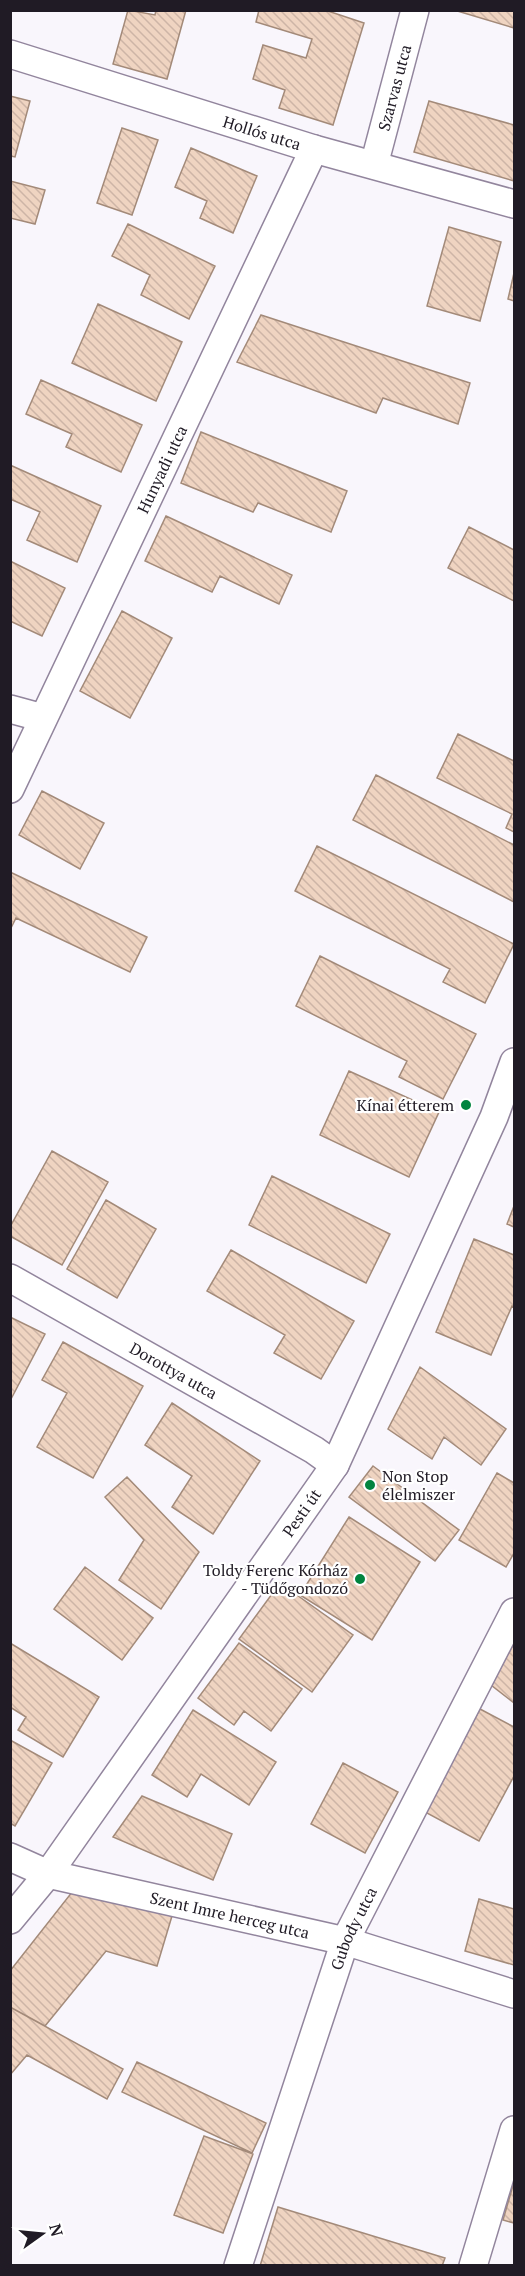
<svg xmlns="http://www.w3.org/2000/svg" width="525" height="2276" viewBox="0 0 525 2276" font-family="'PT Serif',serif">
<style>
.building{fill:url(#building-back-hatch);stroke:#a38a79;stroke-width:1.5}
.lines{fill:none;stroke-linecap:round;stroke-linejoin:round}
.minor-casing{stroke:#92859d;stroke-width:30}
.minor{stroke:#fff;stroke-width:27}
.poi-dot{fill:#01843f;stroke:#fff;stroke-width:2}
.labels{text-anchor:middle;stroke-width:4.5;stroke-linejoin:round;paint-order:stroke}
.street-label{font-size:16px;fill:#201b25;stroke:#fff}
.poi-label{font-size:16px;fill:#201b25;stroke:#fff;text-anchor:end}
</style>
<defs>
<pattern id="building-back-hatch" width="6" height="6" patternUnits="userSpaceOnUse" patternTransform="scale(1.5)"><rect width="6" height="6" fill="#efd4c1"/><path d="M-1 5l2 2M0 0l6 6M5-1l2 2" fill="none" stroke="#cdb5a6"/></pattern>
</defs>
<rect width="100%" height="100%" fill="#f9f6fc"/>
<path class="building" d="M 128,10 L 155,15 L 156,10 L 186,10 L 167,79 L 113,64 Z
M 259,10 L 325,10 L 364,23 L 333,125 L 279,108 L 285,90 L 253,79 L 263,45 L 306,58 L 312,39 L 256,22 Z
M 454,10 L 514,10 L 514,28 Z
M 10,96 L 30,101 L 15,157 L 10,156 Z
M 429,101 L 514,125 L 514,181 L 414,152 Z
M 122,128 L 158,140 L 132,215 L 97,203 Z
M 191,148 L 257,176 L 233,233 L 200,218 L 207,201 L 175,187 Z
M 10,181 L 45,190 L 35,224 L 10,218 Z
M 128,224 L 215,266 L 189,319 L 141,295 L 150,275 L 112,256 Z
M 449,227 L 501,242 L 480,321 L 427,306 Z
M 514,273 L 514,301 L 508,299 Z
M 98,304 L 182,342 L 156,401 L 72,363 Z
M 261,315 L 470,383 L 458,424 L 383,398 L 376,413 L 237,362 Z
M 41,380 L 142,425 L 121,472 L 66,447 L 72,434 L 26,414 Z
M 201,432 L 347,491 L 331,532 L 258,503 L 253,512 L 181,483 Z
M 10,465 L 101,506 L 77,562 L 27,540 L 40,512 L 10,499 Z
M 166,516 L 292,575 L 279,604 L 220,576 L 212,592 L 145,561 Z
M 469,527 L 514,550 L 514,601 L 448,568 Z
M 10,561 L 65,588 L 42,636 L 10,621 Z
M 122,611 L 172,638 L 130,718 L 80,691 Z
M 458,734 L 514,761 L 514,832 L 506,828 L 512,814 L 437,778 Z
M 376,775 L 514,845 L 514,902 L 353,820 Z
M 42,791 L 104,823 L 80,869 L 19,835 Z
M 317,846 L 514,944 L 485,1003 L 443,982 L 450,969 L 295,891 Z
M 10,872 L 147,937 L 130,972 L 16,918 L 10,930 Z
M 320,956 L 476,1034 L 443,1099 L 399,1077 L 407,1061 L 296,1006 Z
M 349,1071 L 439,1112 L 409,1177 L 320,1135 Z
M 52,1151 L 108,1182 L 62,1265 L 10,1236 L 10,1227 Z
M 272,1176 L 390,1234 L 366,1283 L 249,1225 Z
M 106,1200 L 156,1229 L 117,1298 L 67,1269 Z
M 514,1206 L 514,1227 L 507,1224 Z
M 474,1239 L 514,1255 L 514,1307 L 512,1306 L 491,1355 L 436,1332 Z
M 231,1250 L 354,1321 L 321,1379 L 274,1353 L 285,1335 L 207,1291 Z
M 10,1317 L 45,1334 L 10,1401 Z
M 63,1342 L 143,1386 L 93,1478 L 37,1447 L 67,1393 L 42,1380 Z
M 420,1367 L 506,1429 L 481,1465 L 444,1437 L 432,1459 L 388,1429 Z
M 172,1403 L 260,1461 L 213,1534 L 172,1507 L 192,1476 L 145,1445 Z
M 373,1466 L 459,1530 L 435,1561 L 349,1497 Z
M 497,1473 L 514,1483 L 514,1553 L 506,1567 L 459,1540 Z
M 127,1477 L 199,1552 L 161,1609 L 119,1580 L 144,1540 L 105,1497 Z
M 349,1517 L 420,1562 L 372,1640 L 300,1595 Z
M 85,1567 L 153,1618 L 122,1660 L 54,1609 Z
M 280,1583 L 353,1635 L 312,1692 L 239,1639 Z
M 10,1643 L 99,1697 L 63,1757 L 18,1730 L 26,1717 L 10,1707 Z
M 239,1643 L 302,1689 L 271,1731 L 244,1711 L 234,1725 L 198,1698 Z
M 514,1643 L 514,1703 L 491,1685 Z
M 480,1709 L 514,1727 L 514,1776 L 479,1841 L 425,1812 Z
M 193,1710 L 276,1762 L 249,1805 L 201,1774 L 187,1797 L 152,1775 Z
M 10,1740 L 52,1763 L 15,1826 L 10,1823 Z
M 343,1763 L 398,1792 L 365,1853 L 311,1824 Z
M 142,1796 L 232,1834 L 213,1880 L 113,1837 Z
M 76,1887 L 172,1916 L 157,1966 L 106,1951 L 45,2026 L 10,2007 L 10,1971 Z
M 479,1899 L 514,1909 L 514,1965 L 465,1951 Z
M 10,2007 L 123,2069 L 107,2099 L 27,2055 L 10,2075 Z
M 137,2062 L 266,2123 L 252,2153 L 122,2092 Z
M 204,2136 L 253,2154 L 223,2233 L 174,2215 Z
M 514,2182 L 514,2223 L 503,2220 Z
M 278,2207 L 445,2258 L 442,2266 L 260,2266 Z"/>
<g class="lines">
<g class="minor-casing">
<g id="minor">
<path id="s1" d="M 10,54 L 314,149 L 514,204"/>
<path id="s2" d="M 374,165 L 415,10"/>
<path d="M 10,709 L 43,718"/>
<path id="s3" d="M 10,789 L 314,149"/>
<path id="s4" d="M 10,1278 L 314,1450 L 335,1465"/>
<path id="s5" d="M 10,1857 L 48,1874 L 345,1941 L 514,1994"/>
<path id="s6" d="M 10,1920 L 48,1874 L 335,1465 L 494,1117 L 514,1062"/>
<path id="s7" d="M 238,2266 L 345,1941 L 514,1612"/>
<path d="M 473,2266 L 514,2130"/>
</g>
</g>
<use href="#minor" class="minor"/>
</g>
<g class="poi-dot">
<circle cx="466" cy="1105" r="6"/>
<circle cx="370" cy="1485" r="6"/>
<circle cx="360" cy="1579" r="6"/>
</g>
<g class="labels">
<g class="street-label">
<text dy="6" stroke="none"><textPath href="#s2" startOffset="80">Szarvas utca</textPath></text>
<text dy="6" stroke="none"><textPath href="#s1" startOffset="264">Hollós utca</textPath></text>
<text dy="6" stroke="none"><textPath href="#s3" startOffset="354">Hunyadi utca</textPath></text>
<text dy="6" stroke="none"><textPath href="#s4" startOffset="188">Dorottya utca</textPath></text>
<text dy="6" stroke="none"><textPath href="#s6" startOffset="501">Pesti út</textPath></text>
<text dy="6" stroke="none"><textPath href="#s5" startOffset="228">Szent Imre herceg utca</textPath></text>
<text dy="6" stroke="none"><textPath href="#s7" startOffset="357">Gubody utca</textPath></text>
</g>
<g class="poi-label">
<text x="454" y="1111">Kínai étterem</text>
<text x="382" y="1482" text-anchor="start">Non Stop<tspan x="382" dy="18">élelmiszer</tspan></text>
<text x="348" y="1576">Toldy Ferenc Kórház<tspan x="348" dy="18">- Tüdőgondozó</tspan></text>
</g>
</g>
<rect width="525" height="2276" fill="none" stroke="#201b25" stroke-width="24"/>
<g transform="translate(42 2234) rotate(75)" stroke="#ffffff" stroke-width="4.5" paint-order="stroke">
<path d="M0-4.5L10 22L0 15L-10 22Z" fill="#201b25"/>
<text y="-9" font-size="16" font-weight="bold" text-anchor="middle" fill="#201b25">N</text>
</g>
</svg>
